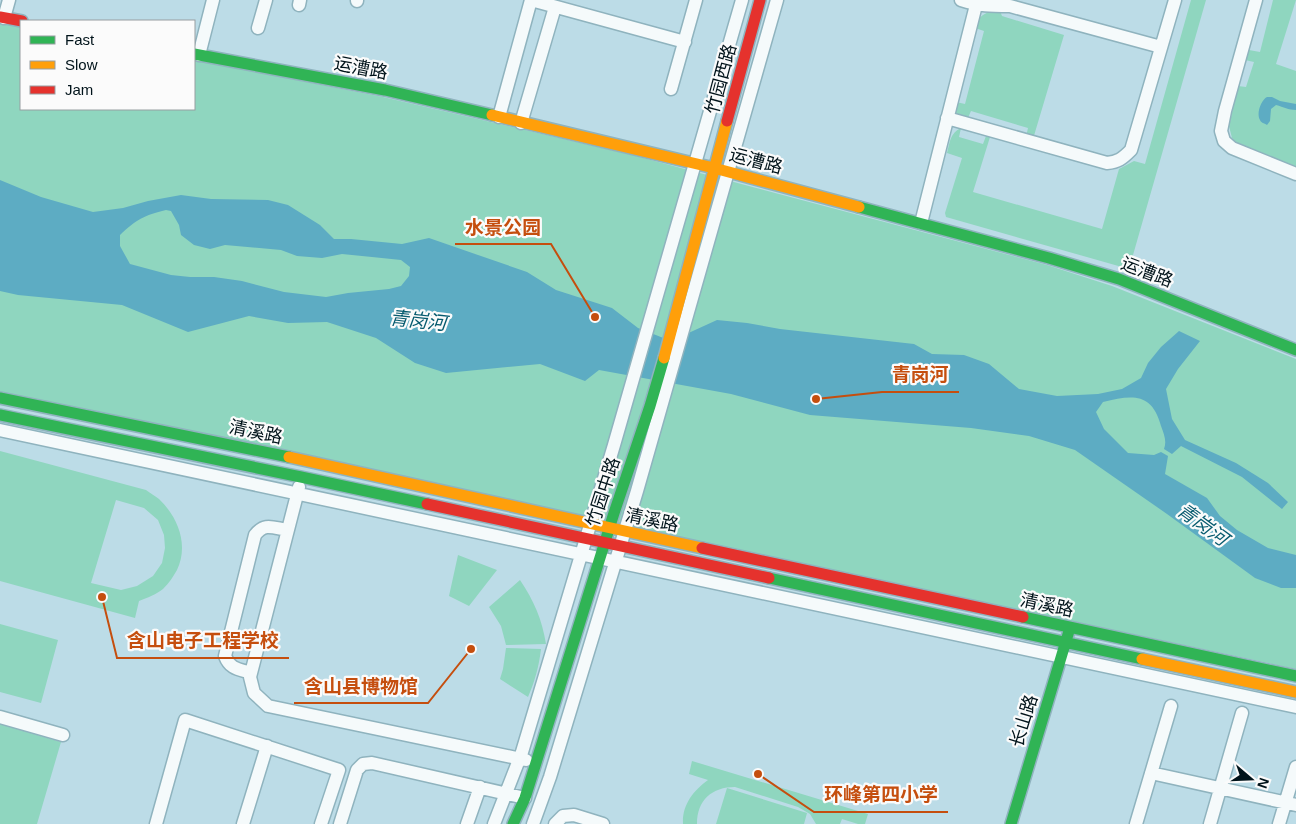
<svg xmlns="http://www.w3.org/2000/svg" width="1296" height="824" viewBox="0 0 1296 824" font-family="Arial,'Noto Sans SC',sans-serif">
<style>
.green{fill:#8fd6bf;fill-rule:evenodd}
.water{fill:#5dacc3;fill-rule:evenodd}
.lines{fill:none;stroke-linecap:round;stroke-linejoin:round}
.street-casing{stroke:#8fb3be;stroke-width:15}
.fast-casing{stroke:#8fb3be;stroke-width:14}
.slow-casing{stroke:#8fb3be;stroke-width:14}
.jam-casing{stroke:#8fb3be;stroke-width:14}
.street{stroke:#f5fafb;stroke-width:12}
.fast{stroke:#30b455;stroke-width:11}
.slow{stroke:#ff9f0a;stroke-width:11}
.jam{stroke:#e5322d;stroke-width:11}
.labels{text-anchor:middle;stroke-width:4.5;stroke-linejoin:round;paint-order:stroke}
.street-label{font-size:18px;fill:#00131a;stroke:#fbfbfb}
.water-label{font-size:19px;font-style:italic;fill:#075b6f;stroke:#fbfbfb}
.leader{fill:none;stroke:#c54e0e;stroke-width:2}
.callout-dot{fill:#c54e0e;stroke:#fbfbfb;stroke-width:2}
.callout-label{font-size:19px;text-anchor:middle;font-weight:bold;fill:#c54e0e;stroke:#fbfbfb;stroke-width:4.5;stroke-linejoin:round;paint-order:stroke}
</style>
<rect width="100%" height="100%" fill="#bcdce7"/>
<path class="green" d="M 1191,0 L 1206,0 L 1129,269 L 946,217 L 945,213 L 962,158 L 947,153 C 950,142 950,133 961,128 L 959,137 L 983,144 L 986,136 L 990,137 L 973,192 L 1102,229 L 1119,169 L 1134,161 L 1145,164 Z
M 1273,0 L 1296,0 L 1276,64 L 1296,71 L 1296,168 L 1239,145 L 1232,138 L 1229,126 L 1238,86 L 1246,87 L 1254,62 L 1245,60 L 1249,50 L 1260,52 Z
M 991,11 L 1000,11 L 1002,16 L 1064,35 L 1033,139 L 1026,137 L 1028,128 L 971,111 L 967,120 L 955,114 L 954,110 L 956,102 L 965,104 L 984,31 L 975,28 C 978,18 981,15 991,11 Z
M 0,23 L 21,27 L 21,109 L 194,109 L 194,60 L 383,97 L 632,155 L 1047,265 L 1112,286 L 1296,359 L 1296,669 L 0,392 Z
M 0,451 L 146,490 C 150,493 155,496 159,499 C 178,517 189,545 177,570 C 173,577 169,583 163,589 C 157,594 147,598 139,601 L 135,618 L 0,581 ZM 116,500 L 144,508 L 158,520 L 164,535 L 165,548 L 162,563 L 153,576 L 137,586 L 121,590 L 91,583 Z
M 458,555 L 497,570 L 469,606 L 449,596 Z
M 520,580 C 534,601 542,619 546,644 L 506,645 L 501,626 L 489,607 Z
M 0,624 L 58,640 L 41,703 L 0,692 Z
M 506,648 L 541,649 C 539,666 535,681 528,697 L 500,679 L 503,669 Z
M 0,724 L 61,742 L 37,824 L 0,824 Z
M 692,761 L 868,814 L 865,824 L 858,824 L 842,819 L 840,824 L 816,824 L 810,814 L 798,807 L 735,787 C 712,787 697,800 697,824 L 683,824 C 682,805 693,791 708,780 L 689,774 Z
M 727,788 L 807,813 L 804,824 L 716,824 Z"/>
<path class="water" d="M 1267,97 L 1272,97 L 1280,101 L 1296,104 L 1296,110 C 1288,110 1284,107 1276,105 L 1271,109 L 1270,121 L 1267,125 C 1264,123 1261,123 1260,120 C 1256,114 1261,100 1267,97 Z
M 0,180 L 41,197 L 93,212 L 123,208 L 148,201 L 181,195 L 211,199 L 268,200 L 288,205 L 320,225 L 334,239 L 351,239 L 402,244 L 429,238 L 527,272 L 556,290 L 612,308 L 638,328 L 671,341 L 717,320 L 747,323 L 780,329 L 914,344 L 932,354 L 964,355 L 989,364 L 1019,389 L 1057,396 L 1098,394 L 1122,389 L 1141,378 L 1148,363 L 1161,347 L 1179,331 L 1200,341 L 1178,369 L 1166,389 L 1172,419 L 1185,440 L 1236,463 L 1268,483 L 1288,502 L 1282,509 L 1242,477 L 1181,446 L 1172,454 L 1164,449 C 1167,441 1164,434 1161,426 C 1152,392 1132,395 1103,402 L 1096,412 L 1104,429 L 1128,453 L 1154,455 L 1161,452 L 1168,456 L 1165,474 L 1207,498 L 1220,516 L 1237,530 L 1268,548 L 1296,555 L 1296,588 L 1281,588 L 1255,578 L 1167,514 L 1075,450 L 1029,436 L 971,428 L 810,415 L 731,394 L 599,370 L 585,381 L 540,364 L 446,373 L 415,363 L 376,338 L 327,322 L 288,323 L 249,316 L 188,332 L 122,305 L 18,295 L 0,291 ZM 166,210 L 171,211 L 179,225 L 181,235 L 194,245 L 210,249 L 225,245 L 281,250 L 297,256 L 322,258 L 342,254 L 372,257 L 401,260 L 410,267 L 409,276 L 401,286 L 389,289 L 348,293 L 326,297 L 284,292 L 242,281 L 214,277 L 190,277 L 171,275 L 130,264 L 120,246 L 120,235 C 136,220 144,215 166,210 Z"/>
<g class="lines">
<g class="street-casing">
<path id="street" d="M 531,0 L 685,42
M 961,0 C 980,6 990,6 1010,6 L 1161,47
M 1256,0 L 1225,111 L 1221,131 L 1224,141 L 1232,148 L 1296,174
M 357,1 L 357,0
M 299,5 L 300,0
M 4,18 L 9,0
M 258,28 L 266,0
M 199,55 L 213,0
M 671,89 L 696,0
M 499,117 L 531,0
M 947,118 L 1107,163 C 1118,162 1122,159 1131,150 L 1175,0
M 521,123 L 555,7
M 921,223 L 976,5
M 0,430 L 1296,707
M 299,487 L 250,677 L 254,693 L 268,706 L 526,760
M 251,673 C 238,669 230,669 225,656 L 255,535 C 265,522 273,528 288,530
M 0,717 L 63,735
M 1151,773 L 1296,805
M 156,824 L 185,720 L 339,770 L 321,824
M 243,824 L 267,746
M 340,824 L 357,770 L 363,764 L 372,763 L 525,798
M 467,824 L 480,787
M 494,824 L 522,752 L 614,445 L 742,0
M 533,824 L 550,777 L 637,491 L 777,0
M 555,824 L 563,816 L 574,815 L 603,824
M 1136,824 L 1171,706
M 1210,824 L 1242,713
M 1279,824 L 1296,767"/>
</g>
<g class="fast-casing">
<path id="fast" d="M 194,54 L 385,90 L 492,115
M 859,207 L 1049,258 L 1119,279 L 1296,350
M 0,398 L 289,457
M 0,415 L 301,477 L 427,504
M 769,578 L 1142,659
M 1023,617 L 1296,676
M 513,824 L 525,798 L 614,513 L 650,406 L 664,358
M 1011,824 L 1069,631"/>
</g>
<g class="slow-casing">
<path id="slow" d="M 492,115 L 714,168 L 859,207
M 664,358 L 727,121
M 289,457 L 702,548
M 1142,659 L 1296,692"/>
</g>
<g class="jam-casing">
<path id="jam" d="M 0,17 L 22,21
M 727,121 L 760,0
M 427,504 L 769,578
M 702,548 L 1023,617"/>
</g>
<use href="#street" class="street"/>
<use href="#fast" class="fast"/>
<use href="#slow" class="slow"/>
<use href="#jam" class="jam"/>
</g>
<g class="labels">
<g class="street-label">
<text transform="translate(361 68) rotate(11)" y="6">运漕路</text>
<text transform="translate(721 79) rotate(-75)" y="6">竹园西路</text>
<text transform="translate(756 161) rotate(15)" y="6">运漕路</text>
<text transform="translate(1147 272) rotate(21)" y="6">运漕路</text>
<text transform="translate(256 432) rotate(12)" y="6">清溪路</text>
<text transform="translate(603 492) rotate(-72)" y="6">竹园中路</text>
<text transform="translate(652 520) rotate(12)" y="6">清溪路</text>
<text transform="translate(1047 605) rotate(12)" y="6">清溪路</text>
<text transform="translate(1024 721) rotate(-73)" y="6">长山路</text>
</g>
<g class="water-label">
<text transform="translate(418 320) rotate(6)" y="7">青岗河</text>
<text transform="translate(1203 524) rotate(36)" y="7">青岗河</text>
</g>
</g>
<path class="leader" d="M595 317L551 244H455M816 399L882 392H959M102 597L117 658H289M471 649L428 703H294M758 774L814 812H948"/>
<g class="callout-dot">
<circle cx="595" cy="317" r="5"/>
<circle cx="816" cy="399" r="5"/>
<circle cx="102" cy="597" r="5"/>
<circle cx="471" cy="649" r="5"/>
<circle cx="758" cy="774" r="5"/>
</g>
<g class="callout-label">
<text x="503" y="234">水景公园</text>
<text x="920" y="381">青岗河</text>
<text x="203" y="647">含山电子工程学校</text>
<text x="361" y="693">含山县博物馆</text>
<text x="881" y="801">环峰第四小学</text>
</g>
<rect x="20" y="20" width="175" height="90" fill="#fbfbfb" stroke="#979ea1"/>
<rect x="30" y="36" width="25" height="8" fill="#30b455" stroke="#979ea1"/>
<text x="65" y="45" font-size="15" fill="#00131a">Fast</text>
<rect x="30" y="61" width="25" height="8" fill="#ff9f0a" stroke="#979ea1"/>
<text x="65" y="70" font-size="15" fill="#00131a">Slow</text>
<rect x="30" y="86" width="25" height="8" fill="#e5322d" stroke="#979ea1"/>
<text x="65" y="95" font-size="15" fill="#00131a">Jam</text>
<g transform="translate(1251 779) rotate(109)" stroke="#fbfbfb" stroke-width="4" paint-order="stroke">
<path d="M0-4L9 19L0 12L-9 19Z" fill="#00131a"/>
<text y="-8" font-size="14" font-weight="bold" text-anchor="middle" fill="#00131a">N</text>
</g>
</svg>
